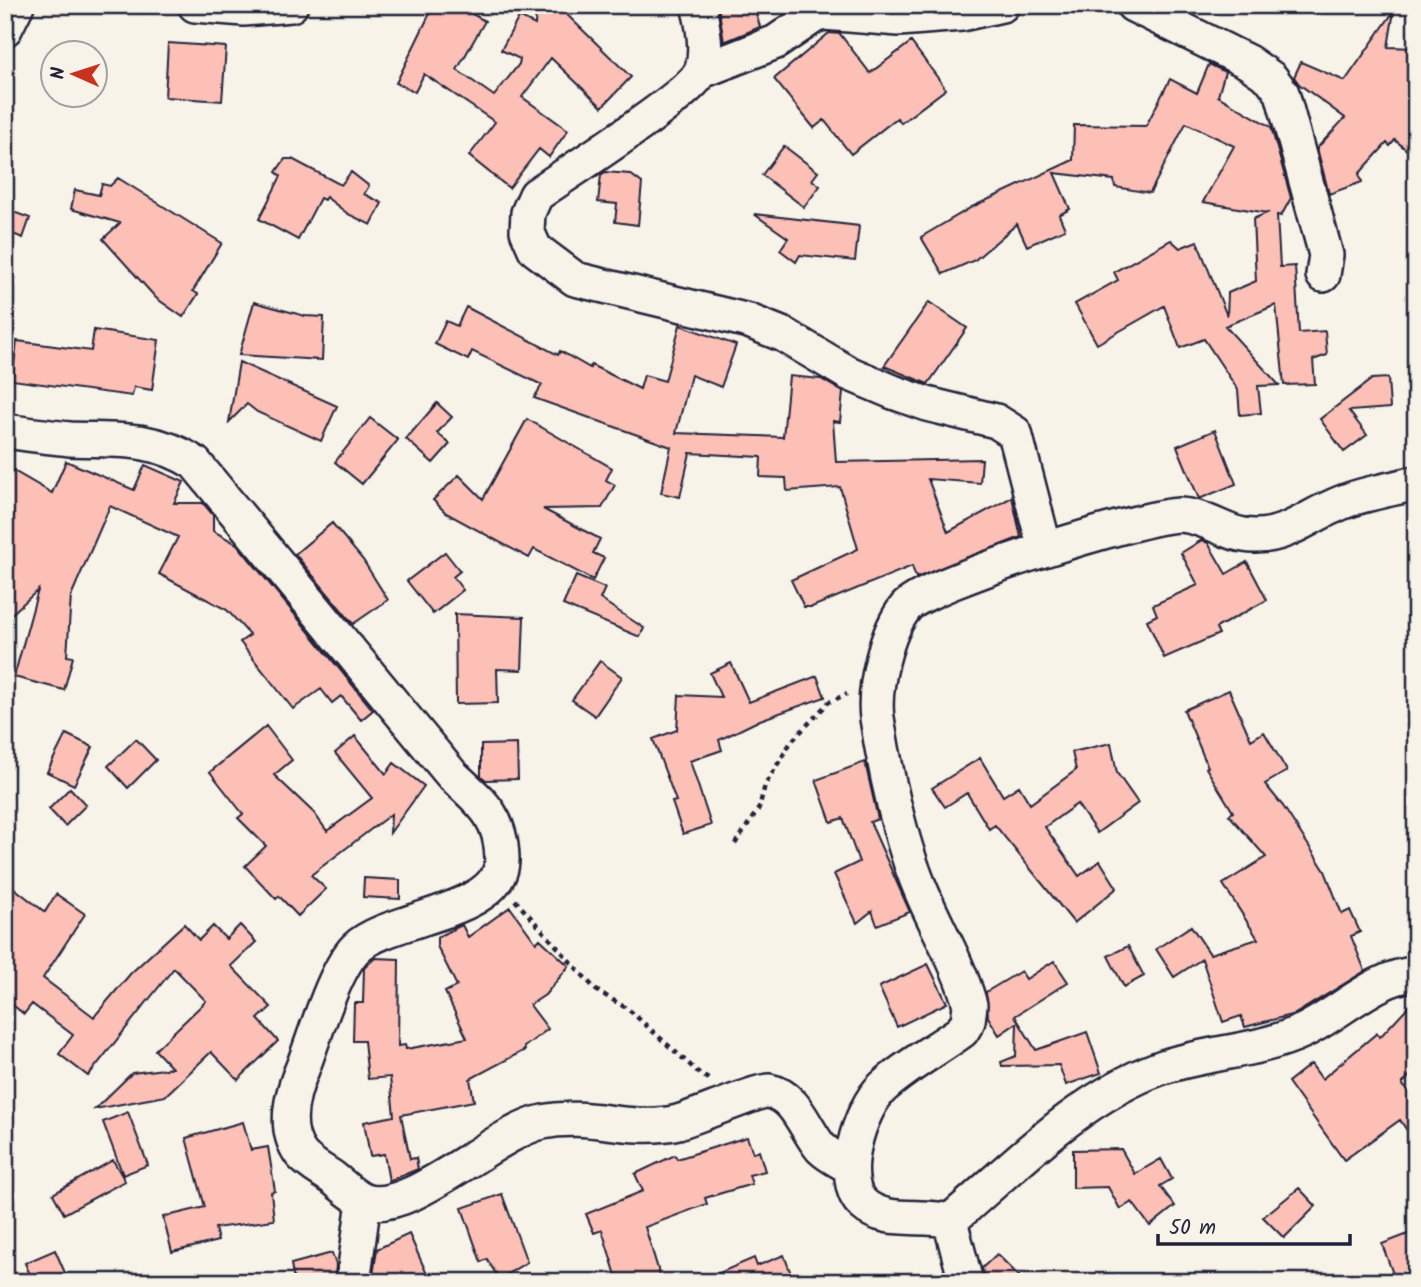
<svg xmlns="http://www.w3.org/2000/svg" width="1421" height="1287" viewBox="0 0 1421 1287" font-family="Kalam,sans-serif">
<style>
.building{fill:#fcc0b7;stroke:#22223b;stroke-width:2}
.lines{fill:none;stroke-linecap:round;stroke-linejoin:round}
.minor-casing{stroke:#22223b;stroke-width:38}
.path{stroke:#22223b;stroke-width:4.5;stroke-dasharray:5 5;stroke-linecap:butt}
.minor{stroke:#f7f3e8;stroke-width:33}
</style>
<rect width="100%" height="100%" fill="#f7f3e8"/>
<filter id="ink" filterUnits="userSpaceOnUse"><feTurbulence type="fractalNoise" baseFrequency=".0143" numOctaves="2"/><feDisplacementMap in="SourceGraphic" scale="14" xChannelSelector="R" yChannelSelector="G"/><feConvolveMatrix kernelMatrix="1 2 1 2 8 2 1 2 1" color-interpolation-filters="sRGB"/></filter>
<g filter="url(#ink)">
<path class="building" d="M 434,5 L 456,5 L 485,21 L 457,70 L 494,96 L 519,64 L 520,59 L 501,50 L 519,17 L 535,25 L 536,5 L 557,5 L 631,77 L 602,107 L 551,58 L 522,97 L 568,130 L 549,157 L 539,149 L 509,188 L 469,156 L 495,122 L 424,74 L 415,92 L 396,83 Z
M 718,5 L 754,5 L 760,27 L 724,42 Z
M 1394,11 L 1388,47 L 1416,48 L 1416,158 L 1395,140 L 1390,146 L 1387,143 L 1359,174 L 1362,182 L 1329,194 L 1317,148 L 1345,118 L 1299,84 L 1294,77 L 1301,62 L 1345,81 Z
M 829,33 L 840,34 L 870,73 L 911,42 L 946,89 L 901,123 L 897,118 L 851,154 L 824,120 L 814,128 L 774,79 Z
M 168,43 L 226,47 L 222,101 L 165,97 Z
M 1209,64 L 1225,72 L 1218,96 L 1271,127 L 1291,198 L 1281,216 L 1277,215 L 1280,267 L 1295,266 L 1299,333 L 1325,331 L 1327,355 L 1313,360 L 1315,384 L 1284,385 L 1276,305 L 1225,326 L 1279,385 L 1258,386 L 1261,413 L 1240,415 L 1238,390 L 1204,339 L 1180,348 L 1164,306 L 1097,344 L 1075,304 L 1118,280 L 1114,272 L 1171,240 L 1180,248 L 1197,241 L 1227,316 L 1228,293 L 1256,281 L 1253,219 L 1267,213 L 1203,202 L 1234,146 L 1186,123 L 1150,193 L 1115,187 L 1114,180 L 1054,173 L 1070,209 L 1059,215 L 1065,229 L 1027,246 L 1017,224 L 975,260 L 943,274 L 921,237 L 972,207 L 1073,160 L 1074,125 L 1146,126 L 1170,79 L 1197,93 Z
M 784,146 L 818,172 L 812,180 L 820,186 L 804,207 L 762,175 Z
M 285,159 L 292,159 L 341,185 L 351,172 L 369,186 L 364,194 L 382,203 L 371,225 L 348,214 L 326,197 L 324,200 L 320,198 L 298,240 L 259,219 L 281,176 L 276,172 Z
M 605,172 L 630,174 L 642,183 L 638,225 L 615,222 L 617,204 L 598,202 L 601,175 Z
M 118,178 L 222,243 L 193,291 L 198,294 L 183,317 L 156,298 L 103,239 L 120,223 L 71,209 L 75,190 L 99,195 L 102,184 L 110,186 Z
M 5,209 L 30,218 L 23,238 L 5,231 Z
M 754,214 L 859,226 L 855,261 L 800,255 L 796,262 L 780,250 L 788,238 Z
M 254,302 L 305,316 L 324,317 L 322,360 L 239,355 Z
M 929,302 L 967,328 L 928,384 L 884,366 Z
M 466,307 L 558,355 L 560,351 L 590,368 L 591,365 L 640,389 L 644,375 L 665,381 L 680,325 L 736,345 L 721,387 L 691,375 L 676,433 L 783,437 L 789,376 L 821,379 L 843,392 L 840,422 L 833,421 L 836,462 L 982,459 L 980,483 L 928,479 L 948,532 L 1012,497 L 1021,537 L 916,578 L 912,566 L 812,607 L 804,607 L 791,580 L 858,549 L 840,487 L 787,491 L 786,478 L 760,477 L 761,457 L 690,453 L 680,497 L 661,493 L 671,447 L 534,398 L 542,385 L 472,351 L 468,360 L 435,344 L 446,321 L 457,326 Z
M 94,330 L 159,340 L 152,390 L 134,387 L 132,396 L 12,380 L 17,341 L 91,351 Z
M 239,362 L 337,406 L 321,441 L 257,412 L 247,404 L 229,422 Z
M 1388,378 L 1390,408 L 1349,411 L 1367,435 L 1344,452 L 1320,419 L 1372,379 Z
M 437,403 L 452,417 L 437,433 L 450,444 L 433,463 L 406,439 Z
M 370,418 L 398,440 L 362,484 L 335,462 Z
M 527,419 L 612,468 L 606,480 L 615,485 L 602,508 L 543,509 L 600,539 L 593,553 L 604,558 L 593,580 L 534,549 L 529,558 L 446,513 L 433,500 L 459,475 L 483,499 Z
M 1215,430 L 1236,484 L 1199,499 L 1177,446 Z
M 66,461 L 134,490 L 145,465 L 184,482 L 174,503 L 203,503 L 213,515 L 213,531 L 237,544 L 373,710 L 361,720 L 341,696 L 332,703 L 321,689 L 293,709 L 240,642 L 250,635 L 227,610 L 159,574 L 178,537 L 110,506 L 71,596 L 67,656 L 73,657 L 64,690 L 14,677 L 38,590 L 5,620 L 5,466 L 52,493 Z
M 332,523 L 363,560 L 388,600 L 353,624 L 295,554 Z
M 1202,540 L 1208,543 L 1226,574 L 1247,562 L 1267,600 L 1216,628 L 1219,634 L 1164,658 L 1147,620 L 1157,615 L 1153,605 L 1198,585 L 1181,553 Z
M 445,552 L 460,571 L 453,577 L 463,590 L 433,614 L 407,581 Z
M 576,576 L 605,588 L 600,599 L 644,628 L 640,637 L 563,605 Z
M 455,614 L 524,617 L 522,670 L 497,669 L 498,703 L 456,704 Z
M 600,661 L 622,677 L 595,716 L 572,700 Z
M 731,663 L 749,702 L 817,676 L 825,697 L 760,720 L 719,740 L 722,750 L 690,761 L 711,825 L 683,834 L 672,802 L 676,801 L 653,739 L 677,730 L 679,695 L 721,697 L 710,673 Z
M 1229,690 L 1251,740 L 1264,732 L 1287,771 L 1265,784 L 1283,806 L 1325,871 L 1342,914 L 1350,910 L 1360,932 L 1351,936 L 1365,971 L 1295,1014 L 1245,1027 L 1241,1016 L 1223,1022 L 1202,959 L 1174,977 L 1156,949 L 1191,926 L 1210,954 L 1258,939 L 1223,884 L 1266,857 L 1229,815 L 1233,812 L 1206,768 L 1208,767 L 1184,710 Z
M 266,726 L 292,760 L 274,775 L 314,813 L 327,831 L 372,798 L 335,753 L 355,736 L 386,774 L 394,763 L 424,786 L 390,833 L 391,814 L 311,875 L 326,889 L 298,916 L 279,896 L 276,899 L 245,866 L 266,846 L 238,818 L 243,814 L 210,772 Z
M 66,734 L 93,747 L 74,785 L 47,772 Z
M 136,739 L 156,760 L 128,788 L 108,766 Z
M 1111,743 L 1117,773 L 1138,803 L 1097,833 L 1077,804 L 1045,827 L 1079,876 L 1100,861 L 1117,888 L 1074,923 L 995,825 L 989,829 L 967,793 L 945,807 L 932,788 L 980,758 L 1003,796 L 1019,786 L 1030,804 L 1076,770 L 1072,752 Z
M 517,744 L 518,779 L 486,780 L 481,776 L 481,745 Z
M 865,762 L 878,819 L 870,822 L 910,912 L 877,925 L 872,911 L 857,923 L 834,874 L 859,862 L 843,818 L 831,822 L 816,780 Z
M 70,788 L 86,805 L 65,826 L 49,809 Z
M 364,878 L 400,880 L 400,899 L 363,897 Z
M 5,881 L 45,912 L 56,894 L 85,914 L 43,978 L 94,1017 L 131,973 L 184,924 L 199,940 L 213,926 L 226,939 L 240,925 L 256,942 L 231,966 L 271,1007 L 258,1019 L 278,1041 L 238,1080 L 211,1052 L 165,1096 L 95,1109 L 132,1073 L 172,1068 L 155,1050 L 206,1001 L 174,968 L 88,1076 L 59,1054 L 73,1035 L 32,1004 L 24,1014 L 5,999 Z
M 510,907 L 536,943 L 540,939 L 569,966 L 545,995 L 530,1005 L 548,1029 L 524,1047 L 525,1050 L 470,1079 L 474,1101 L 401,1115 L 410,1159 L 416,1158 L 418,1169 L 389,1181 L 384,1154 L 370,1156 L 364,1122 L 394,1116 L 390,1077 L 368,1079 L 364,1041 L 353,1041 L 354,1003 L 363,1003 L 364,968 L 375,958 L 399,959 L 398,1046 L 405,1045 L 406,1049 L 467,1038 L 445,992 L 457,986 L 437,946 L 437,937 L 462,925 L 468,937 Z
M 1128,946 L 1144,976 L 1124,987 L 1108,956 Z
M 1054,961 L 1068,982 L 1015,1016 L 1036,1050 L 1087,1032 L 1101,1073 L 1066,1085 L 1059,1065 L 1002,1066 L 1001,1062 L 1016,1056 L 1017,1023 L 999,1035 L 988,1017 L 986,992 L 1021,971 L 1026,979 Z
M 928,964 L 947,1003 L 897,1027 L 879,987 Z
M 1416,998 L 1416,1069 L 1402,1084 L 1416,1101 L 1416,1144 L 1400,1120 L 1344,1160 L 1288,1082 L 1311,1064 L 1322,1079 L 1377,1033 L 1380,1037 Z
M 128,1112 L 148,1165 L 123,1175 L 103,1122 Z
M 243,1122 L 251,1150 L 268,1147 L 275,1191 L 271,1192 L 274,1220 L 215,1228 L 218,1241 L 172,1252 L 163,1217 L 205,1207 L 186,1138 Z
M 747,1137 L 753,1153 L 759,1151 L 765,1171 L 749,1175 L 752,1184 L 705,1198 L 707,1204 L 645,1227 L 662,1282 L 618,1282 L 602,1230 L 594,1233 L 586,1214 L 643,1191 L 635,1174 L 675,1155 L 677,1159 Z
M 1121,1149 L 1135,1174 L 1161,1159 L 1172,1179 L 1160,1186 L 1175,1206 L 1150,1226 L 1132,1202 L 1120,1209 L 1108,1187 L 1073,1188 L 1073,1150 Z
M 113,1160 L 125,1181 L 64,1214 L 53,1194 Z
M 1299,1188 L 1316,1206 L 1284,1238 L 1263,1217 Z
M 502,1194 L 527,1262 L 499,1279 L 487,1259 L 481,1262 L 462,1208 Z
M 1416,1231 L 1416,1282 L 1396,1282 L 1382,1244 Z
M 409,1234 L 427,1274 L 408,1282 L 372,1282 L 377,1249 Z
M 55,1250 L 69,1282 L 33,1282 L 25,1263 Z
M 332,1253 L 336,1265 L 334,1282 L 294,1282 L 291,1264 Z
M 997,1254 L 1025,1282 L 985,1282 L 982,1268 Z
M 784,1255 L 794,1282 L 698,1282 L 754,1258 L 757,1266 Z"/>
<g class="lines">
<g class="minor-casing">
<path id="minor" d="M 195,5 L 244,9 L 291,5
M 698,5 C 703,24 708,50 702,69 C 695,93 564,175 536,195 L 528,213 L 527,231 L 535,249 L 575,279 L 749,321 L 784,335 L 848,373 L 893,392 L 927,404 L 996,421 L 1015,433 L 1045,549
M 1133,5 L 1248,62 L 1271,78 L 1282,93 L 1326,255 L 1323,275
M 5,29 L 17,5
M 702,71 L 776,42 L 814,16 L 824,13 L 899,19 L 962,14 L 1002,5
M 5,431 C 27,434 48,437 70,439 C 117,441 154,436 195,463 L 452,775 C 481,802 501,816 502,858 C 504,914 388,916 356,948 C 334,970 315,1036 303,1067 C 292,1093 282,1129 301,1154 C 308,1163 323,1171 333,1178 C 342,1185 354,1197 365,1201 C 410,1216 494,1132 543,1122 C 589,1112 633,1133 678,1122 C 696,1117 759,1090 769,1091 C 797,1096 805,1130 821,1148 C 829,1156 840,1161 850,1167
M 950,1221 C 1013,1167 1080,1097 1160,1068 C 1207,1052 1258,1052 1303,1031 C 1339,1014 1378,975 1416,974
M 353,1282 L 364,1201
M 966,1282 L 950,1221 C 922,1213 886,1225 863,1204 C 837,1180 860,1108 883,1087 C 906,1066 936,1050 962,1031 L 968,1021 L 970,1005 C 959,964 936,927 920,888 C 900,840 885,770 877,718 C 873,688 886,631 906,607 C 926,583 1144,515 1180,515 C 1208,516 1228,537 1256,536 C 1286,536 1308,517 1334,506 C 1359,494 1389,490 1416,483"/>
</g>
<path class="path" d="M 735,844 L 759,808 L 765,785 L 791,742 L 829,702 L 847,694
M 515,900 L 596,990 L 628,1009 L 699,1073 L 710,1080"/>
<use href="#minor" class="minor"/>
</g>
</g>
<rect width="1421" height="1287" fill="none" stroke="#f7f3e8" stroke-width="28"/>
<rect x="14" y="14" width="1393" height="1259" fill="none" stroke="#22223b" stroke-width="2.5" filter="url(#ink)"/>
<g transform="translate(74 74) rotate(273)"><circle r="33" fill="#f7f3e8" stroke="#a29fa3" stroke-width="2"/>
<path d="M0-5L12 26L0 18L-12 26Z" fill="#c8321e"/>
<text y="-10" font-size="19" font-weight="bold" text-anchor="middle" fill="#22223b">N</text>
</g>
<path d="M1158 1234v10h192v-10" fill="none" stroke="#22223b" stroke-width="3.5"/>
<text x="1169" y="1234" font-size="21" fill="#22223b" stroke="#f7f3e8" stroke-width="5" paint-order="stroke">50 m</text>
</svg>
